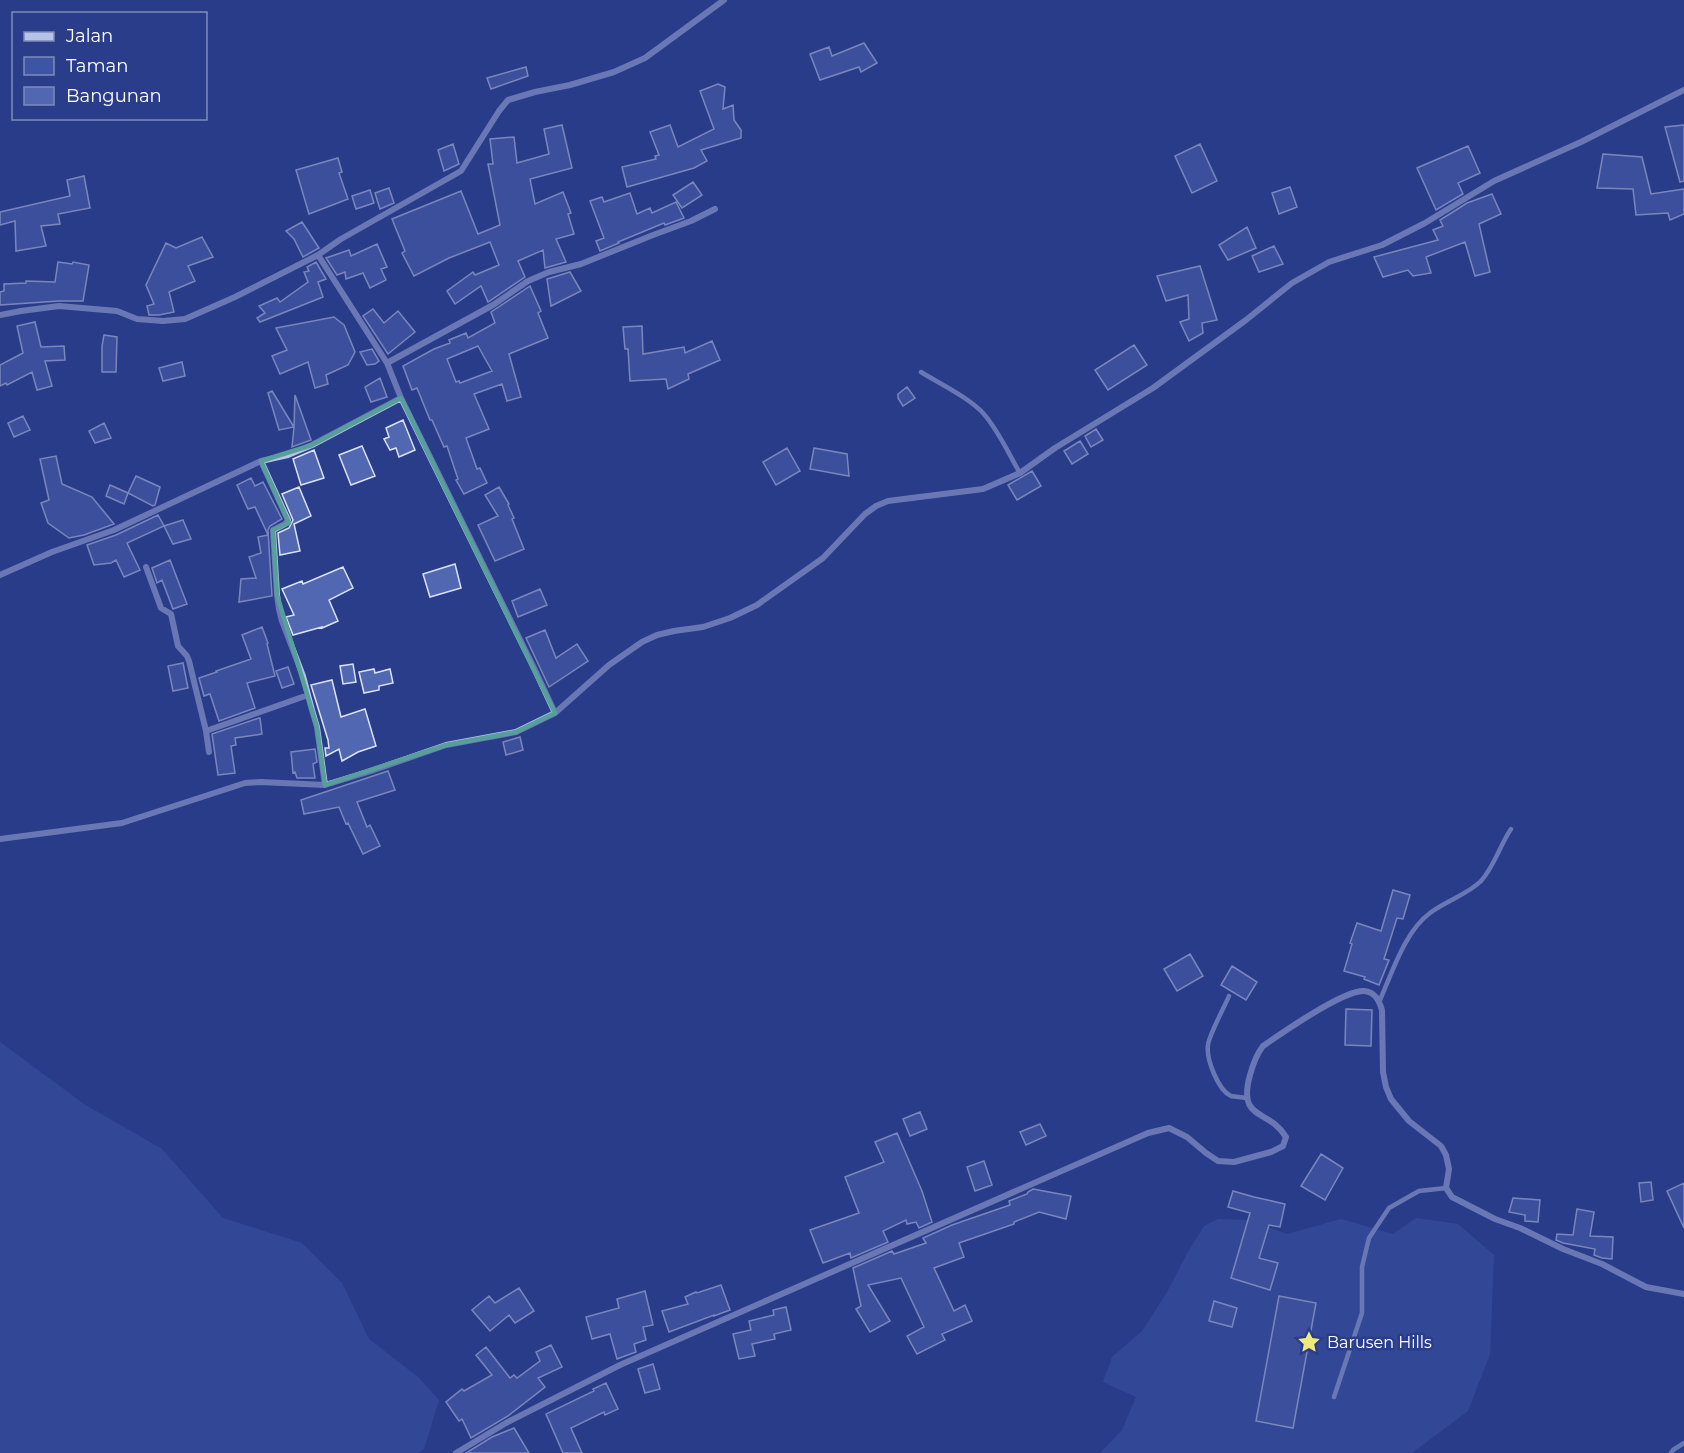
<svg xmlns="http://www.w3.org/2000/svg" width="1684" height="1453" viewBox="0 0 1684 1453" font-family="Montserrat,sans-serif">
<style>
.green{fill:#3e55a6}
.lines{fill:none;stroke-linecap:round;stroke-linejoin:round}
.stream{stroke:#abbae9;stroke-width:4.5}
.building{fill:#5267b1;stroke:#dbe1f7;stroke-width:1.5;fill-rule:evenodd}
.lane{stroke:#b7c2e9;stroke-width:4.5}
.street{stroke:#b7c2e9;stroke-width:6}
.marked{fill:none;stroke:#579f9a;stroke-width:4.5;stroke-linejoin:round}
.labels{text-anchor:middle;stroke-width:5;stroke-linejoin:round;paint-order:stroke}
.poi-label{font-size:16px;fill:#fff;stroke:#293d8a;text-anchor:start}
</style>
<rect width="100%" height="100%" fill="#293d8a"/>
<path class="green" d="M 0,1042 L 84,1104 L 162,1149 L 223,1218 L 302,1243 L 342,1283 L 369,1339 L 418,1377 L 439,1400 L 424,1449 L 418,1453 L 0,1453 Z
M 1416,1218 L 1458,1224 L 1494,1255 L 1490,1354 L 1468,1411 L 1412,1453 L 1100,1453 L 1122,1430 L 1136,1397 L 1103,1382 L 1112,1357 L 1142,1331 L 1166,1294 L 1188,1252 L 1204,1226 L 1218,1219 L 1248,1220 L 1287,1234 L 1341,1219 L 1393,1234 Z"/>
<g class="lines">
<path class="stream" d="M 1671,1453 L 1673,1450 L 1684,1443"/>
</g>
<path class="building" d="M 864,43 L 877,63 L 861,72 L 859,67 L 820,80 L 810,54 L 829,47 L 832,56 Z
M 526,67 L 528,76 L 491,89 L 487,78 Z
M 718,84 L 725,87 L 723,109 L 733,105 L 734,120 L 741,130 L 741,138 L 701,150 L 707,161 L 694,168 L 627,187 L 622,167 L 656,159 L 655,156 L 659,155 L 650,132 L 670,125 L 678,147 L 714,129 L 700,91 Z
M 562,125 L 572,168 L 530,179 L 535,204 L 563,192 L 571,213 L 568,214 L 574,234 L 556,239 L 566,262 L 545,268 L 543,250 L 518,261 L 525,277 L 488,302 L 481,286 L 455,304 L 447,291 L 473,272 L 475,275 L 499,265 L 490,242 L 449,258 L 414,276 L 402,253 L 405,251 L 392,219 L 461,191 L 478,234 L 500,225 L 488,164 L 493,164 L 490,139 L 514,137 L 517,163 L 549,154 L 544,129 Z
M 1684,125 L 1684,181 L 1680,182 L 1665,127 Z
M 453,144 L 459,164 L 444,171 L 438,150 Z
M 1200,144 L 1217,181 L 1192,193 L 1175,156 Z
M 1468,146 L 1480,173 L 1458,183 L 1463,194 L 1436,210 L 1417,168 Z
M 1603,154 L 1642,157 L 1651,194 L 1684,189 L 1684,214 L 1670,220 L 1668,213 L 1636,215 L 1633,189 L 1597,188 Z
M 338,158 L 342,172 L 339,173 L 348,199 L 309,214 L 296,170 Z
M 84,176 L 90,208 L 58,214 L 60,224 L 41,226 L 46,246 L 16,251 L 15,221 L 0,225 L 0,212 L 70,196 L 67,180 Z
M 693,182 L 702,195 L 682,208 L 673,195 Z
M 1290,187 L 1297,207 L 1279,214 L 1272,193 Z
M 389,188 L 394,203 L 380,209 L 375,193 Z
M 370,190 L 374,203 L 356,209 L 352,196 Z
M 630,193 L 637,214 L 650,208 L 652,213 L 676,202 L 684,218 L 665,225 L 664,223 L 618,242 L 619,243 L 600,251 L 596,241 L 604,238 L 590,201 L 602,197 L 604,202 Z
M 1492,194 L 1501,214 L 1479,224 L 1490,272 L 1475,276 L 1465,242 L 1426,257 L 1431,273 L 1413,276 L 1408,270 L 1383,277 L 1374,257 L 1438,240 L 1433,230 L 1443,226 L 1440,220 L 1467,203 Z
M 302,222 L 319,248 L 303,257 L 294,239 L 286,231 Z
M 1247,227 L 1256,248 L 1228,260 L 1219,245 Z
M 202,237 L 213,257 L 188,266 L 195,281 L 169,292 L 174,312 L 159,315 L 149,315 L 147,306 L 154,304 L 146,285 L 166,243 L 176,248 Z
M 377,244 L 387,267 L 381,269 L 386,280 L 370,288 L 363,273 L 346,279 L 345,272 L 337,275 L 326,258 L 349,250 L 351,256 Z
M 1274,246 L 1283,264 L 1259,272 L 1252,256 Z
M 58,262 L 72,264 L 73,262 L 89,265 L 83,301 L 59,301 L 0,305 L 0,292 L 4,291 L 4,284 L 26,283 L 26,281 L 55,282 Z
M 316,262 L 326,279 L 318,282 L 323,297 L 260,322 L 257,318 L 265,313 L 259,306 L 277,298 L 280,302 L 308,282 L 304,272 L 309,271 L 307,267 Z
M 1200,266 L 1217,320 L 1202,323 L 1203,333 L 1189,341 L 1180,322 L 1189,319 L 1188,295 L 1166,301 L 1157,276 Z
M 570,272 L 581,291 L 551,306 L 547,279 Z
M 530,286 L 541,311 L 538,313 L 548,338 L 509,354 L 521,397 L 507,401 L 502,384 L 474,394 L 489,429 L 466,438 L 477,469 L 480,468 L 487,483 L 464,494 L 456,480 L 458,479 L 447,446 L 444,447 L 432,420 L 430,420 L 417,388 L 412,390 L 403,366 L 434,349 L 450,343 L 449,340 L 466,333 L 468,338 L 495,323 L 491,312 ZM 478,346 L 492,371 L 460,383 L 459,381 L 456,382 L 447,359 Z
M 373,309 L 384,323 L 398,311 L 415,332 L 388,354 L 363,316 Z
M 334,317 L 344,325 L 355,352 L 348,365 L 326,375 L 328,384 L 315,388 L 308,362 L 280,374 L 272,356 L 287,350 L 276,328 Z
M 35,322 L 41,347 L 64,346 L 65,360 L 45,361 L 52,386 L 37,390 L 32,372 L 7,385 L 6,383 L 0,386 L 0,365 L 23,353 L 17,326 Z
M 642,326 L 643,354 L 684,347 L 685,353 L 712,341 L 720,360 L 688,374 L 689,379 L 668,389 L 666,379 L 630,381 L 628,349 L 625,349 L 623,327 Z
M 104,335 L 117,337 L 116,372 L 102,372 L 102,346 Z
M 1134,345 L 1147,365 L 1108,390 L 1095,370 Z
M 372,349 L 379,361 L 375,364 L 367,365 L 360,352 Z
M 182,362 L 185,376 L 163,381 L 159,368 Z
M 380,378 L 387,397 L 371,402 L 365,387 Z
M 907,387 L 915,398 L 903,406 L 898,398 L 898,394 Z
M 272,391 L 294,427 L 279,430 L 268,393 Z
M 295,395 L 311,440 L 292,447 L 294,427 Z
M 23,416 L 30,430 L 14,437 L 8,423 Z
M 403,420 L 415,450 L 399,457 L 396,448 L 390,450 L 384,439 L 389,437 L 386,428 Z
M 104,423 L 111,438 L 95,443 L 89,431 Z
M 1096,429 L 1103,440 L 1091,447 L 1085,436 Z
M 1080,441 L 1088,454 L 1072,464 L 1064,451 Z
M 362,446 L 375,476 L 351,485 L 339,455 Z
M 787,448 L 800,471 L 776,485 L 763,462 Z
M 814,448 L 847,454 L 849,476 L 810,469 Z
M 314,450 L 324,478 L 301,485 L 293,459 Z
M 56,456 L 62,484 L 92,497 L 114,524 L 84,535 L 69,538 L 48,523 L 41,503 L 49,500 L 40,459 Z
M 1032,471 L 1041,486 L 1017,500 L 1008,485 Z
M 136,476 L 160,487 L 155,505 L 153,506 L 128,493 Z
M 251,478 L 255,486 L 263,482 L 282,519 L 270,526 L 268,530 L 272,596 L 239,602 L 241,579 L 256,578 L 249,557 L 261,553 L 258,537 L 268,535 L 255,507 L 248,509 L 237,485 Z
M 110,485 L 128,493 L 124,504 L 106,496 Z
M 299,487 L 311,516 L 294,524 L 300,551 L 280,555 L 278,533 L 289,528 L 293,520 L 282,494 Z
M 499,487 L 509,504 L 508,505 L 514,518 L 512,519 L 524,549 L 495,561 L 478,525 L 498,516 L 485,495 Z
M 158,515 L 164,526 L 127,543 L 140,570 L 124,577 L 116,560 L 111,563 L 94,565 L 87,545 L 116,535 Z
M 183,520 L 191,539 L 173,544 L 164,526 Z
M 170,560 L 187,604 L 173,609 L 162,580 L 157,583 L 152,568 Z
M 455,564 L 461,588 L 430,597 L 423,574 Z
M 343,567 L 353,588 L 329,600 L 338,621 L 322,628 L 322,627 L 293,635 L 286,617 L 294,615 L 282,589 L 302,581 L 303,584 Z
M 540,589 L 547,605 L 518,617 L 512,601 Z
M 262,627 L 268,643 L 267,644 L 275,676 L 247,683 L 255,708 L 219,721 L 210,694 L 204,696 L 199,678 L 217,672 L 216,671 L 251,659 L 242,635 Z
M 545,630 L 556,658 L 577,644 L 588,661 L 549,687 L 526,638 Z
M 183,663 L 188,688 L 173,691 L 168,666 Z
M 353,664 L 356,682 L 343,684 L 340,666 Z
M 288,667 L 294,684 L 282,688 L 276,671 Z
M 374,669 L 375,673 L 390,669 L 393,683 L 379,686 L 379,690 L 364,693 L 359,672 Z
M 332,680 L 341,717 L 365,709 L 376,746 L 358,752 L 342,761 L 339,749 L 326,756 L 325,748 L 329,748 L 328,740 L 311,685 Z
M 259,718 L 260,718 L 262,734 L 235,738 L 236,745 L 231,746 L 235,773 L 218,775 L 212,734 Z
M 520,737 L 523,750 L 506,755 L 503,742 Z
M 315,749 L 317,762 L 313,764 L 315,778 L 297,778 L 295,772 L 293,773 L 291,752 Z
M 388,771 L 395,790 L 357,802 L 367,827 L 370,825 L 380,846 L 363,854 L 348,823 L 346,824 L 339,807 L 304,814 L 301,800 Z
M 1393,890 L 1410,895 L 1403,919 L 1397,918 L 1384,959 L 1389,960 L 1379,985 L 1364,979 L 1365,977 L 1344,971 L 1352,944 L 1350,943 L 1357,923 L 1381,931 Z
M 1190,954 L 1203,976 L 1177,991 L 1164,969 Z
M 1232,966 L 1257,982 L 1246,1000 L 1221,985 Z
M 1346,1009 L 1372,1010 L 1371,1046 L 1345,1045 Z
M 920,1112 L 927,1129 L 910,1136 L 903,1119 Z
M 1040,1124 L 1046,1136 L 1026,1145 L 1020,1132 Z
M 897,1133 L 922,1191 L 932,1222 L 919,1228 L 916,1222 L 907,1224 L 906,1220 L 883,1231 L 888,1242 L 851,1258 L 850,1253 L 823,1263 L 810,1230 L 859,1213 L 845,1177 L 884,1162 L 875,1142 Z
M 1321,1154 L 1343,1168 L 1325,1200 L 1301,1186 Z
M 984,1161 L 992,1185 L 975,1191 L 967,1167 Z
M 1651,1182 L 1653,1200 L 1641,1202 L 1639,1183 Z
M 1684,1183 L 1684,1228 L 1667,1191 Z
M 1033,1189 L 1071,1196 L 1066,1219 L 1039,1212 L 1014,1222 L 1014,1224 L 959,1243 L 964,1257 L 934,1268 L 954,1311 L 965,1305 L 972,1321 L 942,1334 L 945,1340 L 917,1354 L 907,1336 L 924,1327 L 901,1278 L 868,1285 L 890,1321 L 870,1332 L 856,1309 L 861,1306 L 853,1268 L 892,1251 L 894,1254 L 926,1243 L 923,1238 L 952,1225 L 1010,1205 L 1009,1201 L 1027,1194 L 1028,1192 Z
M 1233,1191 L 1254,1197 L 1285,1204 L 1280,1227 L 1269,1225 L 1259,1258 L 1278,1263 L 1270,1290 L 1231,1278 L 1250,1213 L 1228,1207 Z
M 1513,1198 L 1540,1200 L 1538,1222 L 1525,1221 L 1525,1215 L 1509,1212 Z
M 1577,1209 L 1594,1212 L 1590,1236 L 1613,1237 L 1612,1259 L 1602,1258 L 1594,1255 L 1595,1249 L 1563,1243 L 1556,1240 L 1557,1234 L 1573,1235 Z
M 721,1285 L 730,1310 L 714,1316 L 714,1315 L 669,1332 L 662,1311 L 688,1304 L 685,1297 L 696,1292 L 697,1293 Z
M 519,1288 L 534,1311 L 515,1323 L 509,1315 L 490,1331 L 472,1310 L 489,1296 L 495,1303 Z
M 645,1291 L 653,1325 L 643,1327 L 646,1340 L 634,1344 L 636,1352 L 617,1359 L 610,1334 L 592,1339 L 586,1317 L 619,1308 L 617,1299 Z
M 1279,1296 L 1316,1303 L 1293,1428 L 1256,1421 Z
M 1214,1301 L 1237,1308 L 1232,1327 L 1209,1321 Z
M 786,1307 L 791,1330 L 774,1334 L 775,1339 L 752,1344 L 755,1356 L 739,1359 L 733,1334 L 751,1330 L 749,1321 L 774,1315 L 773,1310 Z
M 551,1345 L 562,1367 L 538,1378 L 545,1387 L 508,1416 L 471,1438 L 462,1419 L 459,1421 L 446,1402 L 462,1389 L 464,1391 L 492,1375 L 476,1355 L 486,1347 L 510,1378 L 514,1375 L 517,1378 L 540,1361 L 536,1352 Z
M 653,1364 L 660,1389 L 645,1393 L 638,1369 Z
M 606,1383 L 618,1409 L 605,1415 L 604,1412 L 571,1428 L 582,1453 L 563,1453 L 546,1414 L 594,1391 L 593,1389 Z
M 514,1428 L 529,1453 L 466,1453 L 492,1437 Z"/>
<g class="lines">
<path class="lane" d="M 921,372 C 940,384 968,397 983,413 C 999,431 1008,453 1020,473
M 1229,996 C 1224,1008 1209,1035 1208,1045 C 1206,1059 1218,1090 1231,1096 C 1235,1097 1241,1097 1246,1098
M 1380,1000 C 1392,973 1405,931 1430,913 C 1445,901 1467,895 1481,881 C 1494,867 1500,845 1511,829
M 1334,1397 L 1362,1313 L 1362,1267 L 1369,1238 L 1389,1208 L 1419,1191 L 1446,1188"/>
<path class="street" d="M 318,255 L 387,363 L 401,398 L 534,668 L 555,713
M 0,315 L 21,311 L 59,306 L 117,311 L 137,319 L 163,321 L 185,319 L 235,297 L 318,255 L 341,239 L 461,171 L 499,111 L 508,100 L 535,92 L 570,85 L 614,72 L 645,58 L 724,0
M 387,363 L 493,305 L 528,281 L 549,272 L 581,264 L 653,235 L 691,221 L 715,209
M 261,461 L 288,520 L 285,524 L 273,530 L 277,595 L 279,609 L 282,621 L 303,676 L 312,710 L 317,727 L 325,785
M 146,567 L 161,608 L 171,614 L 178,646 L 187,656 L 189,661 L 206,731 L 209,752
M 0,575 L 52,552 L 114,530 L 261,461 L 288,455 L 312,445 L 401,398
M 206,731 L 308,695
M 0,839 L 122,823 L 245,783 L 261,782 L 325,785 L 371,771 L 446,745 L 516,732 L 555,713 L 609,665 L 642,642 L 657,635 L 674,631 L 703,627 L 730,618 L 757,605 L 823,558 L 865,514 L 876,506 L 888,501 L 983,489 L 1020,473 L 1055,448 L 1153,388 L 1246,320 L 1292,283 L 1329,262 L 1382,245 L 1425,223 L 1494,181 L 1581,142 L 1684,90
M 456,1453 L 506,1423 L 620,1365 L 1148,1133 L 1169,1128 L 1187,1137 L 1206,1153 L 1218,1161 L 1234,1162 L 1271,1152 L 1283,1146 L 1286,1137 C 1269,1108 1237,1122 1250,1075 C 1253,1064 1256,1055 1263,1046 C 1282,1033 1343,990 1364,991 C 1375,992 1379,1000 1382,1010 L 1383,1072 L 1386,1087 L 1391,1099 L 1409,1121 L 1441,1146 L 1446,1155 L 1449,1169 L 1446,1188 L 1452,1197 L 1495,1219 L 1520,1228 L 1563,1249 L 1602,1264 L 1646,1287 L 1684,1294"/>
</g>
<path d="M0 0H1684V1453H0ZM 401,398 L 555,713 L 516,732 L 446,745 L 325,785 L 317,727 L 277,595 L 273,530 L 289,523 L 261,461 L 312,445 Z" fill="#293d8a" fill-opacity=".55" fill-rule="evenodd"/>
<path class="marked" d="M 401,398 L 555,713 L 516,732 L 446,745 L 325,785 L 317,727 L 277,595 L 273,530 L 289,523 L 261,461 L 312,445 Z"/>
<defs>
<g id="sight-bare" transform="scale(1.8)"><path d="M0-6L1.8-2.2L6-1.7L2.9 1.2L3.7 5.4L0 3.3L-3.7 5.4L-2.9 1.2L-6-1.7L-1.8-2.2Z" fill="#f0e97d" stroke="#293d8a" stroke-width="2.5" paint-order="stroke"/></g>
</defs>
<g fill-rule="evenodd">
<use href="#sight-bare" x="1309" y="1342"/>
</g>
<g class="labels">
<g class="poi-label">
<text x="1327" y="1348">Barusen Hills</text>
</g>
</g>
<rect x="12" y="12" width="195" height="108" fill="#293d8a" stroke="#7f8bb9" stroke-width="1.5"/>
<rect x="24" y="32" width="30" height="9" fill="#b7c2e9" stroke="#7f8bb9" stroke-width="1.5"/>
<text x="66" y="42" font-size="18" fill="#ffffff">Jalan</text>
<rect x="24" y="57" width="30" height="18" fill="#3e55a6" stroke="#7f8bb9" stroke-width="1.5"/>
<text x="66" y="72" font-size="18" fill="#ffffff">Taman</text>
<rect x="24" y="87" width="30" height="18" fill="#5267b1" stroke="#7f8bb9" stroke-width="1.5"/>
<text x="66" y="102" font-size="18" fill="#ffffff">Bangunan</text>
</svg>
